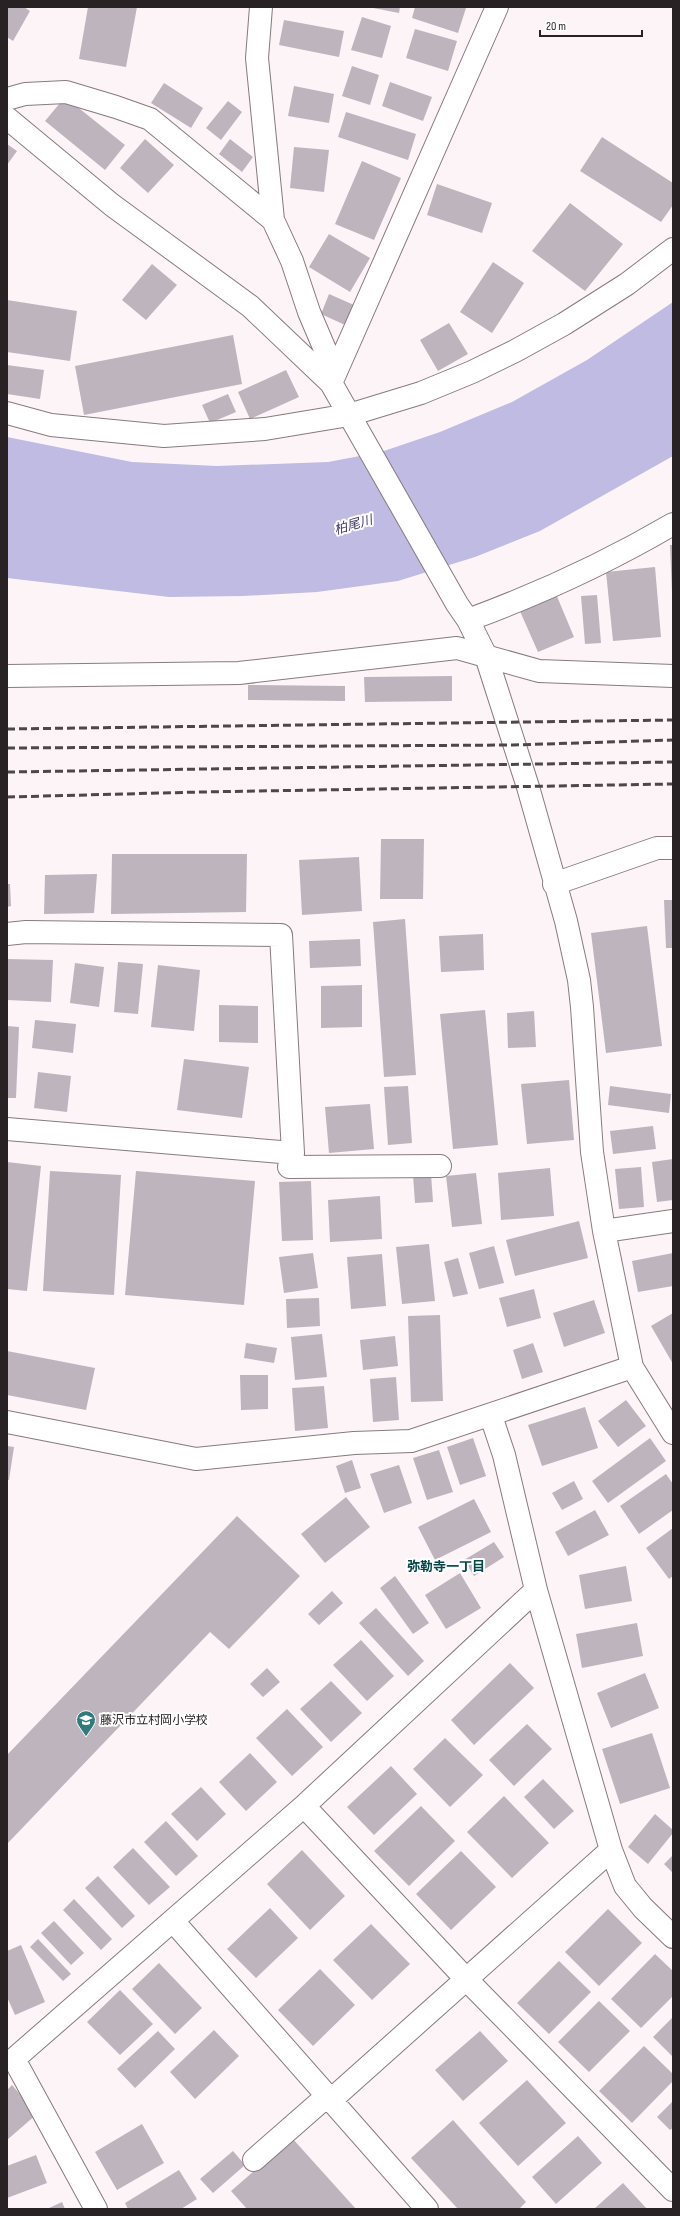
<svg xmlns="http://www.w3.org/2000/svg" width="680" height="2216" viewBox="0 0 680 2216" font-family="'Sofia Sans Condensed','Noto Sans JP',sans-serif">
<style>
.water{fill:#bfbbe2}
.building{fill:#bdb4be}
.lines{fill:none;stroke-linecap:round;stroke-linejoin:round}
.minor-casing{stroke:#887a7f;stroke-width:24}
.minor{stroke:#fff;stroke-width:22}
.rail{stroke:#4d474a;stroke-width:3;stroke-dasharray:8 4;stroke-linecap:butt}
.labels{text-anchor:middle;stroke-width:4;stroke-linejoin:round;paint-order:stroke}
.poi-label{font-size:12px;fill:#282225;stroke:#fff;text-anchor:start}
.water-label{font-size:13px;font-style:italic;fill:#43396c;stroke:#fff}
.neighbourhood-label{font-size:13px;font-weight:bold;fill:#044748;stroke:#fff}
</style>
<rect width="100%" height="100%" fill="#fdf4f8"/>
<path class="water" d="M 673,302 L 673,456 L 540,531 L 475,557 L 398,581 L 317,592 L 243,596 L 169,597 L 7,578 L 7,437 L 132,462 L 217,466 L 328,462 L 381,452 L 440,432 L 512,402 L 587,360 Z"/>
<path class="building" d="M 7,7 L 24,7 L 30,11 L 13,41 L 7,37 Z
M 88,7 L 137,7 L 126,67 L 79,59 Z
M 368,7 L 400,7 L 399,13 Z
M 415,7 L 465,7 L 466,8 L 458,33 L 412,18 Z
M 362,17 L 391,26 L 382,58 L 351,50 Z
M 284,20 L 344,31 L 339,57 L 279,45 Z
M 415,29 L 457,41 L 448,71 L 406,58 Z
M 352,66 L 379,75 L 370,105 L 342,96 Z
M 390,82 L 432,97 L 423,121 L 382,106 Z
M 164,83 L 203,108 L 191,128 L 151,103 Z
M 294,86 L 334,94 L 329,123 L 288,116 Z
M 65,97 L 125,145 L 105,170 L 45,121 Z
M 228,101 L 242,112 L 221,140 L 206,128 Z
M 346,112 L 416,134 L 408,160 L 338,137 Z
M 602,137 L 673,183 L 673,205 L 661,222 L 580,171 Z
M 145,139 L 174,165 L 148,193 L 120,168 Z
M 230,139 L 253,157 L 242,172 L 219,154 Z
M 7,144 L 17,151 L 7,165 Z
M 294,147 L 329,150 L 324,192 L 290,188 Z
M 362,161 L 401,178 L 374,240 L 335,224 Z
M 437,184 L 492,203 L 482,233 L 427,215 Z
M 570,203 L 623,244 L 585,291 L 532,251 Z
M 329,234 L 370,258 L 350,292 L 309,267 Z
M 493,262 L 524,283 L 492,333 L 460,312 Z
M 152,264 L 177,285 L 146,320 L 122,300 Z
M 329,294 L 354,305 L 345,325 L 321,314 Z
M 7,300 L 77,311 L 70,361 L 7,352 Z
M 449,323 L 468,354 L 438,371 L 420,340 Z
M 233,335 L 242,384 L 84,415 L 75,366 Z
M 7,365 L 44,370 L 40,399 L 7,394 Z
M 286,370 L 299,397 L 250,419 L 238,392 Z
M 228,394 L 236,412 L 210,423 L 202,405 Z
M 670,545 L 673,545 L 673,592 L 672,592 Z
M 655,567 L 661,637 L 613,641 L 606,572 Z
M 556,594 L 574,637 L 538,652 L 519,609 Z
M 597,595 L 601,643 L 585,644 L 581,596 Z
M 452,676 L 452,701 L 365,702 L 364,677 Z
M 248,685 L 345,686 L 345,701 L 248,700 Z
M 381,839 L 424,839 L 423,899 L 380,899 Z
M 112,854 L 247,854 L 246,912 L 111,914 Z
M 359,857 L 362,911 L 302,915 L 299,860 Z
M 97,874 L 94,913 L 44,914 L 45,875 Z
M 7,884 L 10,884 L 11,906 L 7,907 Z
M 664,900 L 673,900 L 673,948 L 666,948 Z
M 405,919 L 416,1075 L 384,1077 L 373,922 Z
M 647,926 L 662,1046 L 606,1053 L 591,933 Z
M 483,934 L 484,970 L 441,972 L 439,936 Z
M 360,939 L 361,966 L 310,968 L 309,941 Z
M 7,959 L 53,960 L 51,1002 L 7,1000 Z
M 118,962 L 143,964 L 138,1014 L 114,1012 Z
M 75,963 L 104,967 L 99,1007 L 70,1003 Z
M 158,965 L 200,970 L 194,1031 L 151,1027 Z
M 362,985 L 362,1027 L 321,1028 L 321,986 Z
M 219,1005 L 258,1006 L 258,1043 L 219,1042 Z
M 485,1010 L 498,1145 L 453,1149 L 440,1014 Z
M 534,1011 L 536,1047 L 508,1048 L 507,1013 Z
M 35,1020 L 76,1024 L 73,1053 L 32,1048 Z
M 7,1026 L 19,1027 L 16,1098 L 7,1098 Z
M 184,1059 L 249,1067 L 242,1118 L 177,1110 Z
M 38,1072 L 71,1076 L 67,1112 L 34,1108 Z
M 569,1080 L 574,1140 L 527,1144 L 521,1084 Z
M 408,1086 L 412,1143 L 388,1145 L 384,1087 Z
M 610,1086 L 671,1094 L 669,1113 L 608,1105 Z
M 370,1104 L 374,1149 L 329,1153 L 325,1107 Z
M 653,1126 L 656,1149 L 613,1154 L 610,1131 Z
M 673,1159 L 673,1200 L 657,1202 L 652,1162 Z
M 7,1162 L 41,1166 L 27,1291 L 7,1289 Z
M 641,1167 L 644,1207 L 619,1209 L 615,1169 Z
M 550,1168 L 554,1216 L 501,1220 L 498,1173 Z
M 50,1171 L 121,1175 L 114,1295 L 43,1291 Z
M 136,1171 L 255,1181 L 244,1305 L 125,1295 Z
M 476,1173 L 482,1224 L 452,1227 L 446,1176 Z
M 431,1174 L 433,1202 L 415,1203 L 413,1175 Z
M 311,1181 L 313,1240 L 282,1241 L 279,1182 Z
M 380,1196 L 382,1239 L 330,1242 L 328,1200 Z
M 579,1221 L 588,1258 L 515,1276 L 506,1240 Z
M 429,1244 L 435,1301 L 402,1304 L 396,1247 Z
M 494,1246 L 504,1283 L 479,1289 L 469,1253 Z
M 313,1253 L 318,1288 L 284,1293 L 279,1257 Z
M 673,1253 L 673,1286 L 638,1292 L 632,1261 Z
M 382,1254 L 386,1306 L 351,1309 L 347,1257 Z
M 458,1258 L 468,1294 L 453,1297 L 444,1262 Z
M 534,1289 L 541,1318 L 507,1327 L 499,1298 Z
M 319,1298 L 320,1326 L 287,1328 L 286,1299 Z
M 594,1300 L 605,1333 L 564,1347 L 553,1313 Z
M 673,1313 L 673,1364 L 651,1326 Z
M 440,1315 L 443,1401 L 411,1402 L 408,1316 Z
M 322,1334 L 327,1377 L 295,1380 L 291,1337 Z
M 395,1336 L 398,1366 L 363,1370 L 360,1340 Z
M 246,1343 L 277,1348 L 274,1363 L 244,1358 Z
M 533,1343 L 543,1372 L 522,1379 L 513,1350 Z
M 7,1351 L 95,1368 L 86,1410 L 7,1395 Z
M 240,1375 L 268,1375 L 268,1409 L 241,1410 Z
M 396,1377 L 399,1420 L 373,1422 L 370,1379 Z
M 324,1386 L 328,1428 L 295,1431 L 292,1388 Z
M 626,1400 L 646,1426 L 618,1447 L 598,1421 Z
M 585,1407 L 598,1448 L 542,1466 L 528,1425 Z
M 473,1438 L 486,1476 L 460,1485 L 447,1447 Z
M 650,1438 L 666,1461 L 608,1503 L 592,1481 Z
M 7,1446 L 14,1447 L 9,1480 L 7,1480 Z
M 439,1450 L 453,1492 L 427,1500 L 413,1458 Z
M 352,1460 L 361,1488 L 345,1493 L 336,1466 Z
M 399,1465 L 412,1503 L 384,1513 L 370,1474 Z
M 666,1474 L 673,1484 L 673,1510 L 639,1534 L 620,1506 Z
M 574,1481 L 583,1499 L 562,1510 L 552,1493 Z
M 346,1497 L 370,1527 L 325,1563 L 301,1534 Z
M 474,1499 L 491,1532 L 435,1560 L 418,1527 Z
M 595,1510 L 609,1535 L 568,1556 L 555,1532 Z
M 237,1516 L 300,1576 L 229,1649 L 210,1632 L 7,1844 L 7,1755 Z
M 673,1528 L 673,1576 L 669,1579 L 646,1548 Z
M 494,1542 L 504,1557 L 474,1576 L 464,1560 Z
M 626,1566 L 632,1601 L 585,1609 L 579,1575 Z
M 460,1573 L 481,1608 L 446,1629 L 425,1595 Z
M 395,1576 L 429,1623 L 413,1634 L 380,1588 Z
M 332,1591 L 343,1603 L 319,1625 L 308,1614 Z
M 376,1608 L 424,1661 L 408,1676 L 359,1623 Z
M 637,1623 L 643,1656 L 582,1668 L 576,1634 Z
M 361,1640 L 394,1676 L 367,1701 L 333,1665 Z
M 510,1663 L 534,1688 L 474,1745 L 451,1720 Z
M 267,1668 L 280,1682 L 263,1697 L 250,1684 Z
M 645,1673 L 659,1708 L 611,1728 L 597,1693 Z
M 331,1681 L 362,1713 L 331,1742 L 300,1709 Z
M 287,1709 L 323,1747 L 292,1776 L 256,1738 Z
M 527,1724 L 552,1749 L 514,1786 L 489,1760 Z
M 652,1733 L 670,1788 L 620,1804 L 602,1749 Z
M 445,1738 L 483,1775 L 450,1807 L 413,1769 Z
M 250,1753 L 277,1782 L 246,1811 L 219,1782 Z
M 391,1766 L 417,1794 L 374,1835 L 347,1807 Z
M 543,1779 L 574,1811 L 554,1829 L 524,1797 Z
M 201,1787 L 226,1814 L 197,1841 L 171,1814 Z
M 504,1796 L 549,1843 L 512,1878 L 467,1832 Z
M 421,1806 L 455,1841 L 409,1886 L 374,1851 Z
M 655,1814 L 673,1830 L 673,1833 L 648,1864 L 628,1847 Z
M 166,1821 L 198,1856 L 176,1876 L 144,1842 Z
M 133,1848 L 170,1887 L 149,1905 L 113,1867 Z
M 302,1850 L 345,1896 L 310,1930 L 267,1884 Z
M 461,1851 L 496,1887 L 451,1930 L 416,1894 Z
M 673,1855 L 673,1873 L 664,1864 Z
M 98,1876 L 135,1916 L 122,1928 L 85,1888 Z
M 74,1899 L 112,1939 L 101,1950 L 63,1910 Z
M 270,1908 L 298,1938 L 256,1978 L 227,1949 Z
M 608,1909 L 642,1943 L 599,1986 L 565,1952 Z
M 54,1921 L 84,1953 L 71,1965 L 41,1933 Z
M 371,1924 L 410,1964 L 372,2000 L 333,1960 Z
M 38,1939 L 71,1974 L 63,1981 L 30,1947 Z
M 21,1945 L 45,2002 L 15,2015 L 7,1997 L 7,1951 Z
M 655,1954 L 673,1971 L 673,1996 L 641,2028 L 611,1999 Z
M 559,1961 L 591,1992 L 549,2034 L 517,2003 Z
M 159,1963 L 202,2008 L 175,2034 L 132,1989 Z
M 320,1969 L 355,2005 L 313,2046 L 278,2010 Z
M 120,1990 L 153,2024 L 120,2055 L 87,2022 Z
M 599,2001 L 630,2031 L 589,2072 L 558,2042 Z
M 673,2017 L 673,2057 L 653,2037 Z
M 214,2030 L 239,2056 L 195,2099 L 170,2072 Z
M 158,2031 L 175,2049 L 135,2088 L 117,2069 Z
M 480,2031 L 508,2061 L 463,2101 L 435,2070 Z
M 644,2046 L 673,2074 L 673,2081 L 632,2123 L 599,2091 Z
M 527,2080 L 566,2123 L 518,2166 L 479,2123 Z
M 12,2085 L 37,2114 L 7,2140 L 7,2090 Z
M 673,2101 L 673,2128 L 670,2130 L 657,2117 Z
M 453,2120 L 526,2202 L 519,2209 L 458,2209 L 411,2158 Z
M 142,2124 L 164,2163 L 117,2190 L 95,2152 Z
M 578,2136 L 602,2163 L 556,2204 L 532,2177 Z
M 292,2138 L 356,2209 L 247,2209 L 231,2191 Z
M 233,2151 L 245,2165 L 213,2193 L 200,2179 Z
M 36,2155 L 47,2183 L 7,2198 L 7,2166 Z
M 179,2170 L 197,2199 L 181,2209 L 128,2209 L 125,2203 Z
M 623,2183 L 647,2209 L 594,2209 Z
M 62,2202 L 65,2209 L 47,2209 Z"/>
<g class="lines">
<g class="minor-casing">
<path id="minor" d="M 261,7 L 257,58 L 273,220
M 7,99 L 25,94 L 66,92 L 116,107 L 150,119 L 273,220 L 292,261 L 309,312 L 335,373
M 7,118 L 112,205 L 250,306 L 331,383 L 457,604 L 468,620 L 486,656 L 528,787 L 566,921 L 579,980 L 582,1007 L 592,1152 L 604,1231 L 632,1367 L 673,1433
M 332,381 L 497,7
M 7,413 L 51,425 L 164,436 L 265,429 L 349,415 L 421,393 L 472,372 L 515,351 L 564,324 L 627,284 L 673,249
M 468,620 C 539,594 608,562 673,524
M 7,676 L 239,673 L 457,648 L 539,671 L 673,676
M 554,884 L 657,848 L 673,848
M 7,934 L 26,932 L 281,935 L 293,1153 L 289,1167 L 440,1166
M 7,1129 L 293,1153
M 604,1231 L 673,1221
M 491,1416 L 504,1455 L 536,1590 L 611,1850 L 625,1886 L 643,1908 L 673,1937
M 7,1422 L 196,1459 L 354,1443 L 411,1441 L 632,1367
M 304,1806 L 466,1979 L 673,2190
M 173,1921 L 427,2209
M 331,2100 L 611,1850
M 254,2160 L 327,2096
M 96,2209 L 14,2059 L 304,1806 L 536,1590"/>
</g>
<use href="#minor" class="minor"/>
<path class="rail" d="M 7,729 L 673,720
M 7,748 L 513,745 L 673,740
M 7,772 L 673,762
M 7,797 L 200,792 L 673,784"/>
</g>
<defs>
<g id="school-pin" transform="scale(1)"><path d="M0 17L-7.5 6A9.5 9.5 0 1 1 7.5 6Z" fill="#327b7c" stroke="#fff"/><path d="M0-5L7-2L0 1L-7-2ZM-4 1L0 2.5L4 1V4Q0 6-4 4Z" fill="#fff"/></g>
</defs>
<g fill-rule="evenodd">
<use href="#school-pin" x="86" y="1720"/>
</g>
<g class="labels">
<g class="poi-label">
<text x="100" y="1724">藤沢市立村岡小学校</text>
</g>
<g class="water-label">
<text transform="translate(353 524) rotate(-16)" y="5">柏尾川</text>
</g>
<g class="neighbourhood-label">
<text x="446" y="1571">弥勒寺一丁目</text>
</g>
</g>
<rect width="680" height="2216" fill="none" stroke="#282225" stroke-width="16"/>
<path d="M540 30v6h102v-6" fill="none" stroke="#282225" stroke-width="2"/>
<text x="546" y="30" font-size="12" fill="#282225" stroke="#ffffff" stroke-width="3" paint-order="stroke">20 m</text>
</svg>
